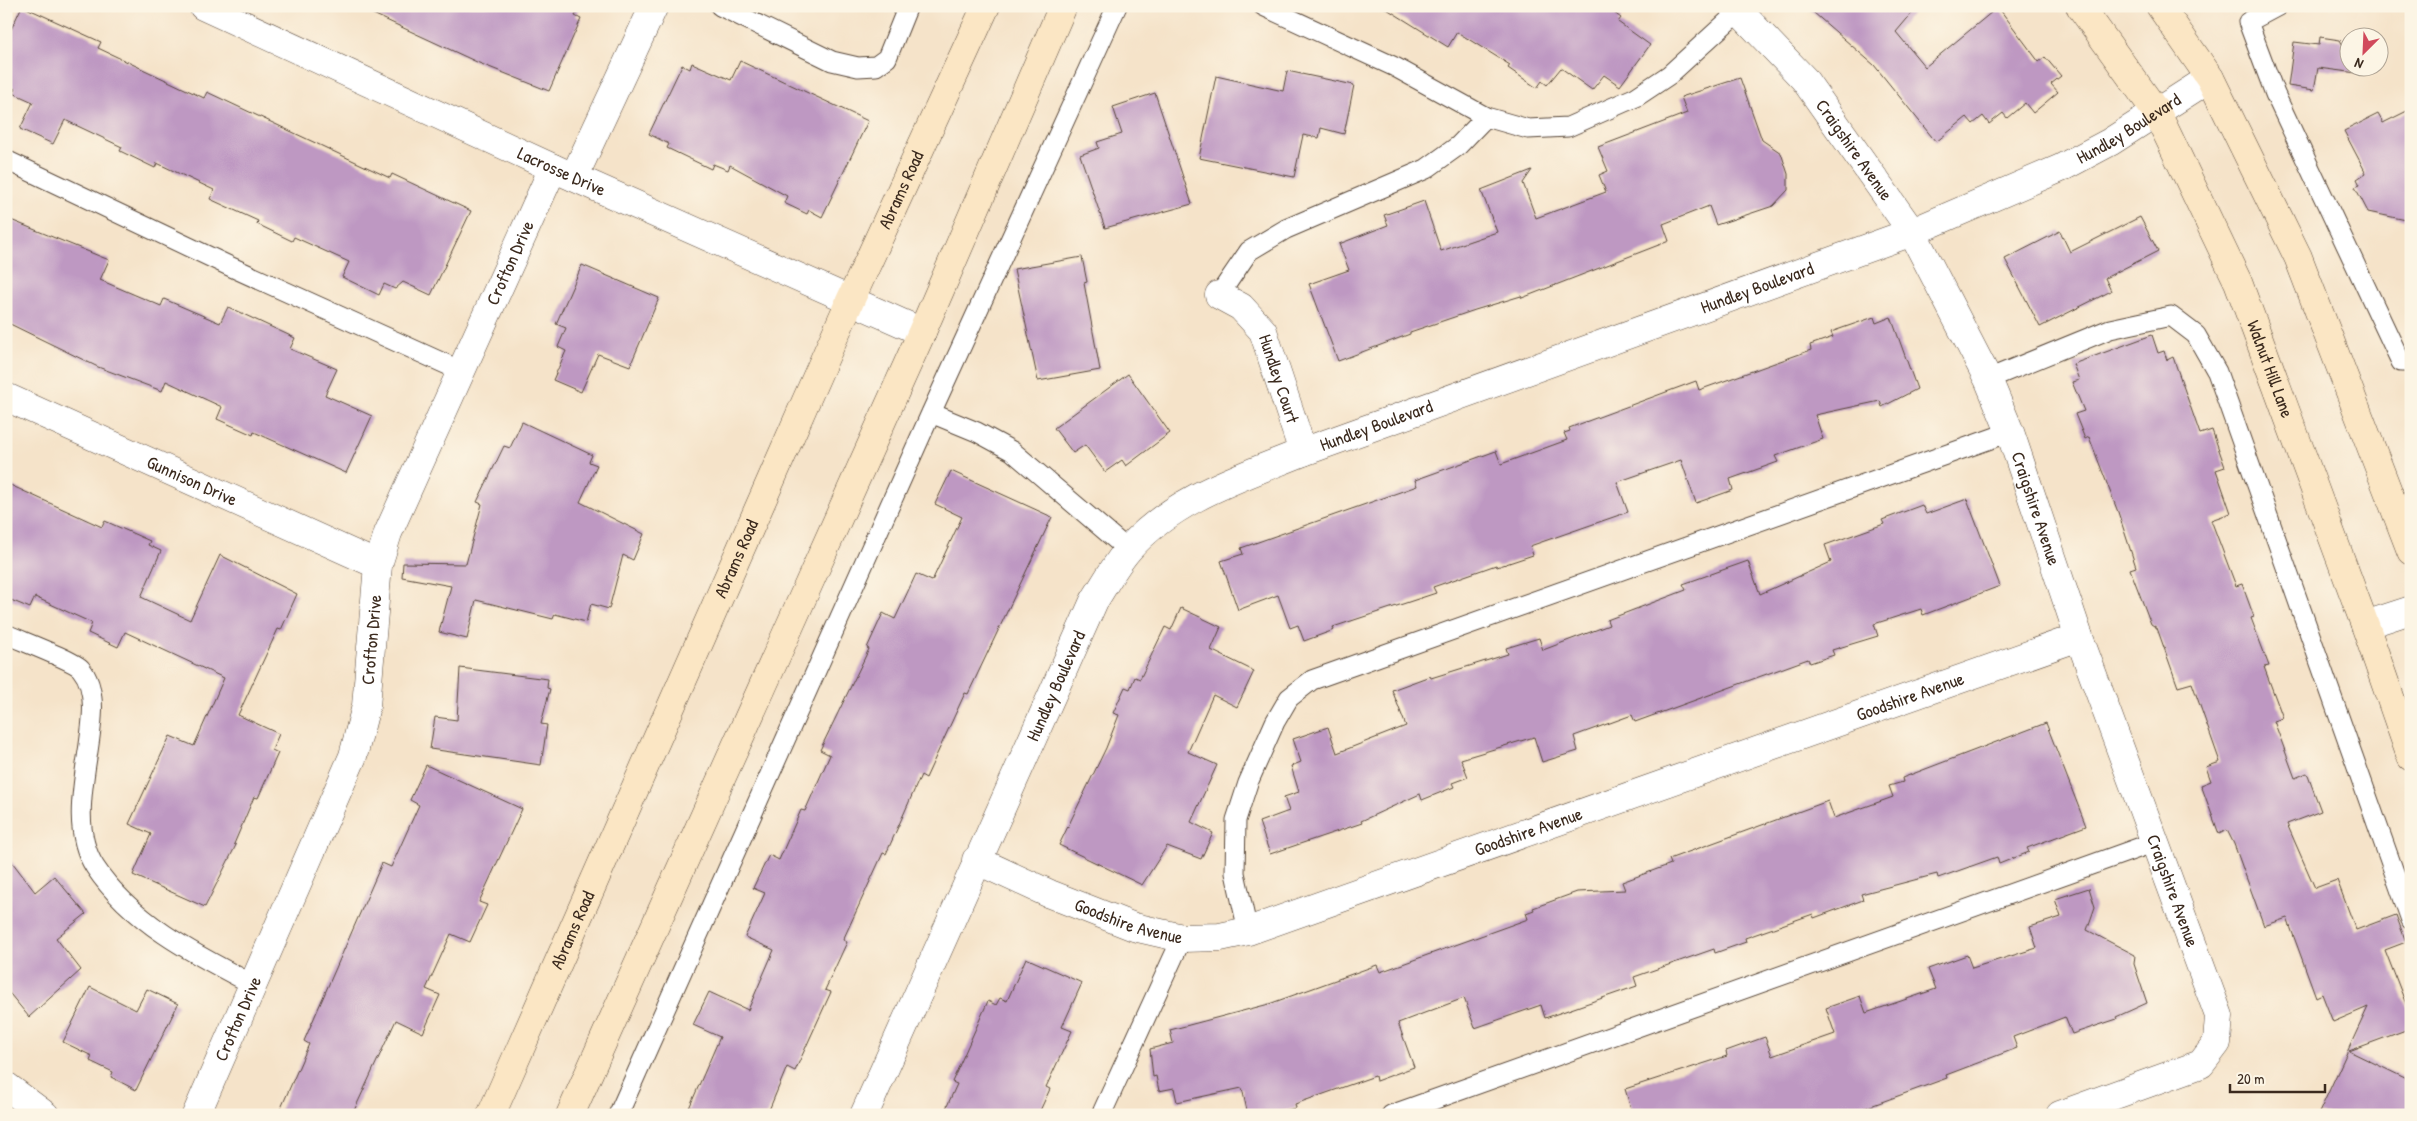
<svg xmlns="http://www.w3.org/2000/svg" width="2417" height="1121" viewBox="0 0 2417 1121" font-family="'Patrick Hand',sans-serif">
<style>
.building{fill:#be98c2}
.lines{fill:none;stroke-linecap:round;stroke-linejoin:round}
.lane-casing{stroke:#574638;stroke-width:21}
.street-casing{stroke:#574638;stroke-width:29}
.secondary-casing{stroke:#574638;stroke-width:29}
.lane{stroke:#fff;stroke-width:19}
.street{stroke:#fff;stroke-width:28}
.secondary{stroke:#fbe6c4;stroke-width:28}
.labels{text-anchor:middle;stroke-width:4;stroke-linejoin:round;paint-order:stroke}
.street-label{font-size:18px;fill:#3b2a1e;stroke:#fcf5e5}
</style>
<rect width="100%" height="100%" fill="#fcf5e5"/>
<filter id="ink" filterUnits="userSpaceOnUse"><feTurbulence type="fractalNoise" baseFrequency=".02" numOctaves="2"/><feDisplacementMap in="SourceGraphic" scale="10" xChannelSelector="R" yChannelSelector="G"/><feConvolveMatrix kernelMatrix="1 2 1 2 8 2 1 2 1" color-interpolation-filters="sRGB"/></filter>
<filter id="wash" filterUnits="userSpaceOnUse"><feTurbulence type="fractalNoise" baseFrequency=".0096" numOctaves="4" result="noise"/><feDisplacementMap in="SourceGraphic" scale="20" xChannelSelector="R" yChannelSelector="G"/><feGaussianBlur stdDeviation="1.12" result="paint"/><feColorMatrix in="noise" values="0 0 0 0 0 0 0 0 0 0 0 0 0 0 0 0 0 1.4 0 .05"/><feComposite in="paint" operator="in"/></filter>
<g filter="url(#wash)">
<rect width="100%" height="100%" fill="#f5e3c9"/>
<g id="blocks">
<path class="building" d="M 22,6 L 101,42 L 98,48 L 204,98 L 207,92 L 390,178 L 392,174 L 471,211 L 431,295 L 403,282 L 395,289 L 384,284 L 379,295 L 342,277 L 349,262 L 294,237 L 292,241 L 257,224 L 258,221 L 210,199 L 214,190 L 157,163 L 155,168 L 120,151 L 122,147 L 65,120 L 53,144 L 20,129 L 33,102 L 13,93 L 15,89 L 6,84 L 6,40 Z
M 356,6 L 580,6 L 575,16 L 581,19 L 549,91 L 479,63 Z
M 1382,6 L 1605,6 L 1621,18 L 1618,22 L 1650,45 L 1620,86 L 1604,75 L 1592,90 L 1561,68 L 1547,85 L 1542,81 L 1537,88 L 1508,68 L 1510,65 L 1457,32 L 1448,47 Z
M 1806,6 L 1918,6 L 1896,32 L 1925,67 L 1998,7 L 2039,62 L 2045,57 L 2061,76 L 2051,84 L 2058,92 L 2033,113 L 2025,103 L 2007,118 L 2003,113 L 1989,124 L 1983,116 L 1973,124 L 1967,117 L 1936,142 L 1874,65 Z
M 2320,37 L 2340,40 L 2350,58 L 2350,68 L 2354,68 L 2357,73 L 2318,68 L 2314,90 L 2288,86 L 2294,42 L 2319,45 Z
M 740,61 L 868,121 L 822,217 L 809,210 L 807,214 L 784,203 L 787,196 L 730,165 L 728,170 L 713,164 L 711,169 L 667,148 L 669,144 L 649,134 L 682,65 L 690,69 L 692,63 L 731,80 Z
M 1287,71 L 1354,85 L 1344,134 L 1321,128 L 1319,138 L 1303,135 L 1294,177 L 1199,158 L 1216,76 L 1283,91 Z
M 1740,78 L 1762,140 L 1781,153 L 1788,174 L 1788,190 L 1773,206 L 1716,225 L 1709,206 L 1663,224 L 1669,241 L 1522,298 L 1521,296 L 1475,310 L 1410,332 L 1410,334 L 1338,361 L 1309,284 L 1349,270 L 1339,244 L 1388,225 L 1384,215 L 1424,201 L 1441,251 L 1497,232 L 1481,190 L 1532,170 L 1523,183 L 1536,218 L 1606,192 L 1599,175 L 1608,171 L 1598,147 L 1687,113 L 1681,97 Z
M 1155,93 L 1192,204 L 1105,228 L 1080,155 L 1099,148 L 1097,142 L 1122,134 L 1113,107 Z
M 2411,109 L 2411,221 L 2368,212 L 2355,187 L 2360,185 L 2357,179 L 2366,173 L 2344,131 L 2378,114 L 2383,123 Z
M 2140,217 L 2158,251 L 2105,278 L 2111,291 L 2040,327 L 2005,259 L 2060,231 L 2070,252 Z
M 6,218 L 109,260 L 100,280 L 161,306 L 164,299 L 220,323 L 228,307 L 295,338 L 290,349 L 337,369 L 325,395 L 372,416 L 346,473 L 254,432 L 253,435 L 217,419 L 222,407 L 166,381 L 162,391 L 98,367 L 6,322 Z
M 1082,257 L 1087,282 L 1084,283 L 1100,370 L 1038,381 L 1014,269 Z
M 582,265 L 659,298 L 630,366 L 598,354 L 581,392 L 553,380 L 566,351 L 558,347 L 566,328 L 556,324 Z
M 1874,317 L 1876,323 L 1891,317 L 1917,389 L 1882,407 L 1880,401 L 1815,415 L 1823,439 L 1775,456 L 1778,462 L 1730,479 L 1733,490 L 1696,503 L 1681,460 L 1617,482 L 1628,512 L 1530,546 L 1533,555 L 1497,567 L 1496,565 L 1433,587 L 1436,593 L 1333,627 L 1334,630 L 1304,641 L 1298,625 L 1290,628 L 1278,595 L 1238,610 L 1221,561 L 1243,554 L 1241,548 L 1417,486 L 1415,480 L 1496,451 L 1501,464 L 1567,440 L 1564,433 L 1570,431 L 1569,428 L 1696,381 L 1699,390 L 1811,350 L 1810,345 L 1833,337 L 1831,332 Z
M 2152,335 L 2158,353 L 2164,351 L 2167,360 L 2173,357 L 2200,434 L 2212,430 L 2225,467 L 2216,470 L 2231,513 L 2211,520 L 2236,586 L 2242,584 L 2254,617 L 2251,618 L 2269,666 L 2264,667 L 2283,718 L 2274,721 L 2295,778 L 2307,773 L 2321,811 L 2287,824 L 2315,888 L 2337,880 L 2356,930 L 2396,915 L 2406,942 L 2385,950 L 2411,1017 L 2411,1028 L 2349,1051 L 2411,1081 L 2411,1115 L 2318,1115 L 2368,1007 L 2333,1022 L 2322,994 L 2316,997 L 2287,918 L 2264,926 L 2234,844 L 2227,830 L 2219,834 L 2201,785 L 2211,781 L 2206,767 L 2220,762 L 2192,683 L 2178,687 L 2157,628 L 2151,624 L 2130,569 L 2136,567 L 2118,512 L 2089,437 L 2085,439 L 2075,414 L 2084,411 L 2072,382 L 2079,380 L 2073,364 Z
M 1128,374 L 1170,433 L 1126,466 L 1122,460 L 1105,472 L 1085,445 L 1073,453 L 1054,428 Z
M 522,422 L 592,455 L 589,462 L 597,465 L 580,502 L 644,534 L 633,560 L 623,555 L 609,609 L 591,604 L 586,622 L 555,614 L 553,619 L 476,600 L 467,639 L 439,632 L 451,586 L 402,577 L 403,563 L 466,564 L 482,504 L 477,502 L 504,446 L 510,448 Z
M 951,471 L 1052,517 L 968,694 L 965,693 L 926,778 L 921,775 L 886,854 L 883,853 L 843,940 L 847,942 L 825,990 L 831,992 L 795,1071 L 787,1067 L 767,1115 L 686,1115 L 720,1037 L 693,1025 L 709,992 L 748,1010 L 774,950 L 745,937 L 765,893 L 753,888 L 769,855 L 779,860 L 801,810 L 805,811 L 830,755 L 820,750 L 869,649 L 867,648 L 883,613 L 895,619 L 916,574 L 932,581 L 962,517 L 935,504 Z
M 6,483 L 102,527 L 105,521 L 150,541 L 148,545 L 161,551 L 141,597 L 190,620 L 220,555 L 297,594 L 281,630 L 278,629 L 238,715 L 279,734 L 272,750 L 278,753 L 258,798 L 254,797 L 234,844 L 236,845 L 205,907 L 133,875 L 151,834 L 129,824 L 170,736 L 194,746 L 224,678 L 125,632 L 118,647 L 88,633 L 92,623 L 35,597 L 30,608 L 6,598 Z
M 1967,499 L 2000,586 L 1923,615 L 1921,609 L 1874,624 L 1878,636 L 1832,650 L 1834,655 L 1810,663 L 1808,659 L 1635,722 L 1632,715 L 1574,736 L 1578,751 L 1542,762 L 1534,737 L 1461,759 L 1468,777 L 1452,783 L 1454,787 L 1422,800 L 1420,794 L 1361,821 L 1362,823 L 1270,854 L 1259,822 L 1289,811 L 1284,797 L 1299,792 L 1291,766 L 1301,762 L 1293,739 L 1328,727 L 1337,753 L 1406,726 L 1392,690 L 1430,676 L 1431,678 L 1508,654 L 1506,648 L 1539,638 L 1543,650 L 1609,625 L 1607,620 L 1686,590 L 1683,584 L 1748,561 L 1760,594 L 1831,562 L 1825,545 L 1884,524 L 1882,520 L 1922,505 L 1926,514 Z
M 1181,608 L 1221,627 L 1211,650 L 1254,671 L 1237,707 L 1213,695 L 1188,752 L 1217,765 L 1191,822 L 1213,833 L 1201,859 L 1167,846 L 1142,885 L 1059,845 L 1106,748 L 1119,715 L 1113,713 L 1125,687 L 1130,689 L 1135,677 L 1140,679 L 1165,627 L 1171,630 Z
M 460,668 L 548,679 L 547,688 L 550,689 L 541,724 L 547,725 L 541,765 L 430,749 L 435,717 L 457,720 Z
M 2046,723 L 2086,826 L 2027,848 L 2029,852 L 1999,864 L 1997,857 L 1938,878 L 1937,874 L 1861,894 L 1863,900 L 1814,918 L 1813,914 L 1745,938 L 1746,942 L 1715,953 L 1714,949 L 1634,977 L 1637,986 L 1545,1018 L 1541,1005 L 1475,1028 L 1464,998 L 1398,1023 L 1414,1067 L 1376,1081 L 1375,1076 L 1295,1104 L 1296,1108 L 1268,1115 L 1248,1115 L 1242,1088 L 1177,1102 L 1174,1088 L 1159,1091 L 1156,1076 L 1153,1077 L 1150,1049 L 1173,1043 L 1170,1030 L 1269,1004 L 1377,965 L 1380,972 L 1528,919 L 1526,913 L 1534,910 L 1533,908 L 1577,892 L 1625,890 L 1622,882 L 1671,864 L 1669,859 L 1828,801 L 1834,818 L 1893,797 L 1889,786 L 1903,782 L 1902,778 Z
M 426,765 L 522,809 L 479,902 L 487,905 L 470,942 L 451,934 L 426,989 L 440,995 L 423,1033 L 396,1020 L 352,1115 L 278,1115 L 309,1044 L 304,1041 L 382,863 L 391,867 L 419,805 L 410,800 Z
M 6,854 L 35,892 L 54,876 L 86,914 L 56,938 L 81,970 L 29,1017 L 6,989 Z
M 2089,888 L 2095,907 L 2087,930 L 2135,955 L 2134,964 L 2147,1003 L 2116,1017 L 2117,1019 L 2072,1034 L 2065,1017 L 2013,1037 L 2017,1048 L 1946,1075 L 1947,1078 L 1846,1115 L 1633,1115 L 1625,1089 L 1727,1056 L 1726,1051 L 1765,1037 L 1772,1056 L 1835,1034 L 1826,1008 L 1860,996 L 1866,1013 L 1936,989 L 1928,969 L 1967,955 L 1972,968 L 2037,948 L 2030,927 L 2061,917 L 2055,899 Z
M 1026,958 L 1082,983 L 1062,1027 L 1072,1031 L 1046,1087 L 1050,1089 L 1038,1115 L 943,1115 L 957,1084 L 952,1082 L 988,1001 L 996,1005 L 1000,998 L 1007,1001 Z
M 90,987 L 136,1010 L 147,989 L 178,1004 L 136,1090 L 111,1077 L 113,1072 L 90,1061 L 92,1056 L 63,1042 Z"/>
</g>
</g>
<g filter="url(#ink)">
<use href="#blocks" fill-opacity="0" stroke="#574638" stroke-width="1"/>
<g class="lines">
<g class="lane-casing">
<path id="lane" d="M 720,6 L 832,61 L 858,67 L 876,66 L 887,58 L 908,6
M 1263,6 L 1395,67 L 1486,117 L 1528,129 L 1568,127 L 1636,97 L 1669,75 L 1739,11
M 2278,6 L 2248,22 L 2275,94 L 2401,362 L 2411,362
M 6,160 L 227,265 L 461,371
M 1219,295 L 1249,251 L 1286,229 L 1426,169 L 1458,146 L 1486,117
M 1988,379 L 2110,329 L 2171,316 L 2196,335 L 2217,372 L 2411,920
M 931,413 L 977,432 L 1012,451 L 1128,550
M 6,634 C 19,640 75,661 81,669 C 116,710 56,807 95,867 C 132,923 196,955 254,985
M 1248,931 L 1235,873 L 1236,820 L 1248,783 L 1275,722 L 1289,698 L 1312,680 L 2010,432
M 618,1115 L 931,413 L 1117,6
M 1101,1115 L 1182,938
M 1391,1115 L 2155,842"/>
</g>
<g class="street-casing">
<g id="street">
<path id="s1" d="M 203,6 L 553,168 L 922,332"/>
<path id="s2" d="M 1734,6 L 1804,79 L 1912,232 L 1988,379 L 2010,432 L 2079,637 L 2219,1016 L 2217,1043 L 2201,1064 L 2060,1115"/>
<path d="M 574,177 L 654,6"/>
<path id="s3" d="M 1219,295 L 1241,307 L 1263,331 L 1303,452"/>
<path id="s4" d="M 6,397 L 378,565"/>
<path d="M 2365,625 L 2411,610"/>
<path id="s5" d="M 976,860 L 1050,894 L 1134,927 L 1182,938 L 1220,937 L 1248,931 L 2079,637"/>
<path d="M 6,1086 L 45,1115"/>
<path id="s6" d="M 196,1115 L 353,756 L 366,706 L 378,565 L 388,533 L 553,168"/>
<path id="s7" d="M 864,1115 L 1094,601 C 1105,584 1115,565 1128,550 C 1173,498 1242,477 1303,452 L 1912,232 L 2061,168 L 2110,142 L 2210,78"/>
</g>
</g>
<g class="secondary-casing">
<g id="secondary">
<path id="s8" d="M 2080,6 L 2157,113 L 2238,282 L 2365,625 L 2411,757"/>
<path d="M 2160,6 L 2210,78 L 2298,257 L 2411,551"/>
<path id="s9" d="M 491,1115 L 850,301 L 986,6"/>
<path d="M 570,1115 L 922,332 L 1063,6"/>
</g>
</g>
<use href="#lane" class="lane"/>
<use href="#street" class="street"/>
<use href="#secondary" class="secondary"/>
</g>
</g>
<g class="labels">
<g class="street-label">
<text dy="6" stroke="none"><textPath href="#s7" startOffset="1715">Hundley Boulevard</textPath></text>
<text dy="6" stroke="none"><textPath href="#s2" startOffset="188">Craigshire Avenue</textPath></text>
<text dy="6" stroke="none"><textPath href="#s1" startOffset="395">Lacrosse Drive</textPath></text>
<text dy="6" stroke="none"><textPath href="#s9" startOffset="1012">Abrams Road</textPath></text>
<text dy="6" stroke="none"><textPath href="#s6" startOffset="915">Crofton Drive</textPath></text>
<text dy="6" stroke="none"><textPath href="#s7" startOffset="1310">Hundley Boulevard</textPath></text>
<text dy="6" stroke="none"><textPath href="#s8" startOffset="412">Walnut Hill Lane</textPath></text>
<text dy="6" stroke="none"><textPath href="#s3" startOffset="108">Hundley Court</textPath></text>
<text dy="6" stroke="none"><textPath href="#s7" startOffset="905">Hundley Boulevard</textPath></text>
<text dy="6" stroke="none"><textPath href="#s4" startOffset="204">Gunnison Drive</textPath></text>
<text dy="6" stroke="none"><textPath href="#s2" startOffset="592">Craigshire Avenue</textPath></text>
<text dy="6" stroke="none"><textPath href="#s9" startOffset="608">Abrams Road</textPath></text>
<text dy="6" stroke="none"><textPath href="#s6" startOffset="510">Crofton Drive</textPath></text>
<text dy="6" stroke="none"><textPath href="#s7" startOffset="470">Hundley Boulevard</textPath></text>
<text dy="6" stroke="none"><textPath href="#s5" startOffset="990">Goodshire Avenue</textPath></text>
<text dy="6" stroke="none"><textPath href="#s5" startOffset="585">Goodshire Avenue</textPath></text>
<text dy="6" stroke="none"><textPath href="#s2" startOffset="998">Craigshire Avenue</textPath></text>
<text dy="6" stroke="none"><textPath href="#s5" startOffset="165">Goodshire Avenue</textPath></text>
<text dy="6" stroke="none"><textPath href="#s9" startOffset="202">Abrams Road</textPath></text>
<text dy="6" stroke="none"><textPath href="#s6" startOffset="105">Crofton Drive</textPath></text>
</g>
</g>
<rect width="2417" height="1121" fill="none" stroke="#fcf5e5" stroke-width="25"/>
<g transform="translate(2364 52) rotate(204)"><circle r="24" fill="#fcf5e5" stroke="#afa495"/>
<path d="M0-4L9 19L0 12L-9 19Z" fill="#d1495b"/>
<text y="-8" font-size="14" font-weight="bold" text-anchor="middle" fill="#3b2a1e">N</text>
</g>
<path d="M2230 1084v8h95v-8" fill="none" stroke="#3b2a1e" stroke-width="2.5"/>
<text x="2237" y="1084" font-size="15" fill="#3b2a1e" stroke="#fcf5e5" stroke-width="4" paint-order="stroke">20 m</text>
</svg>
